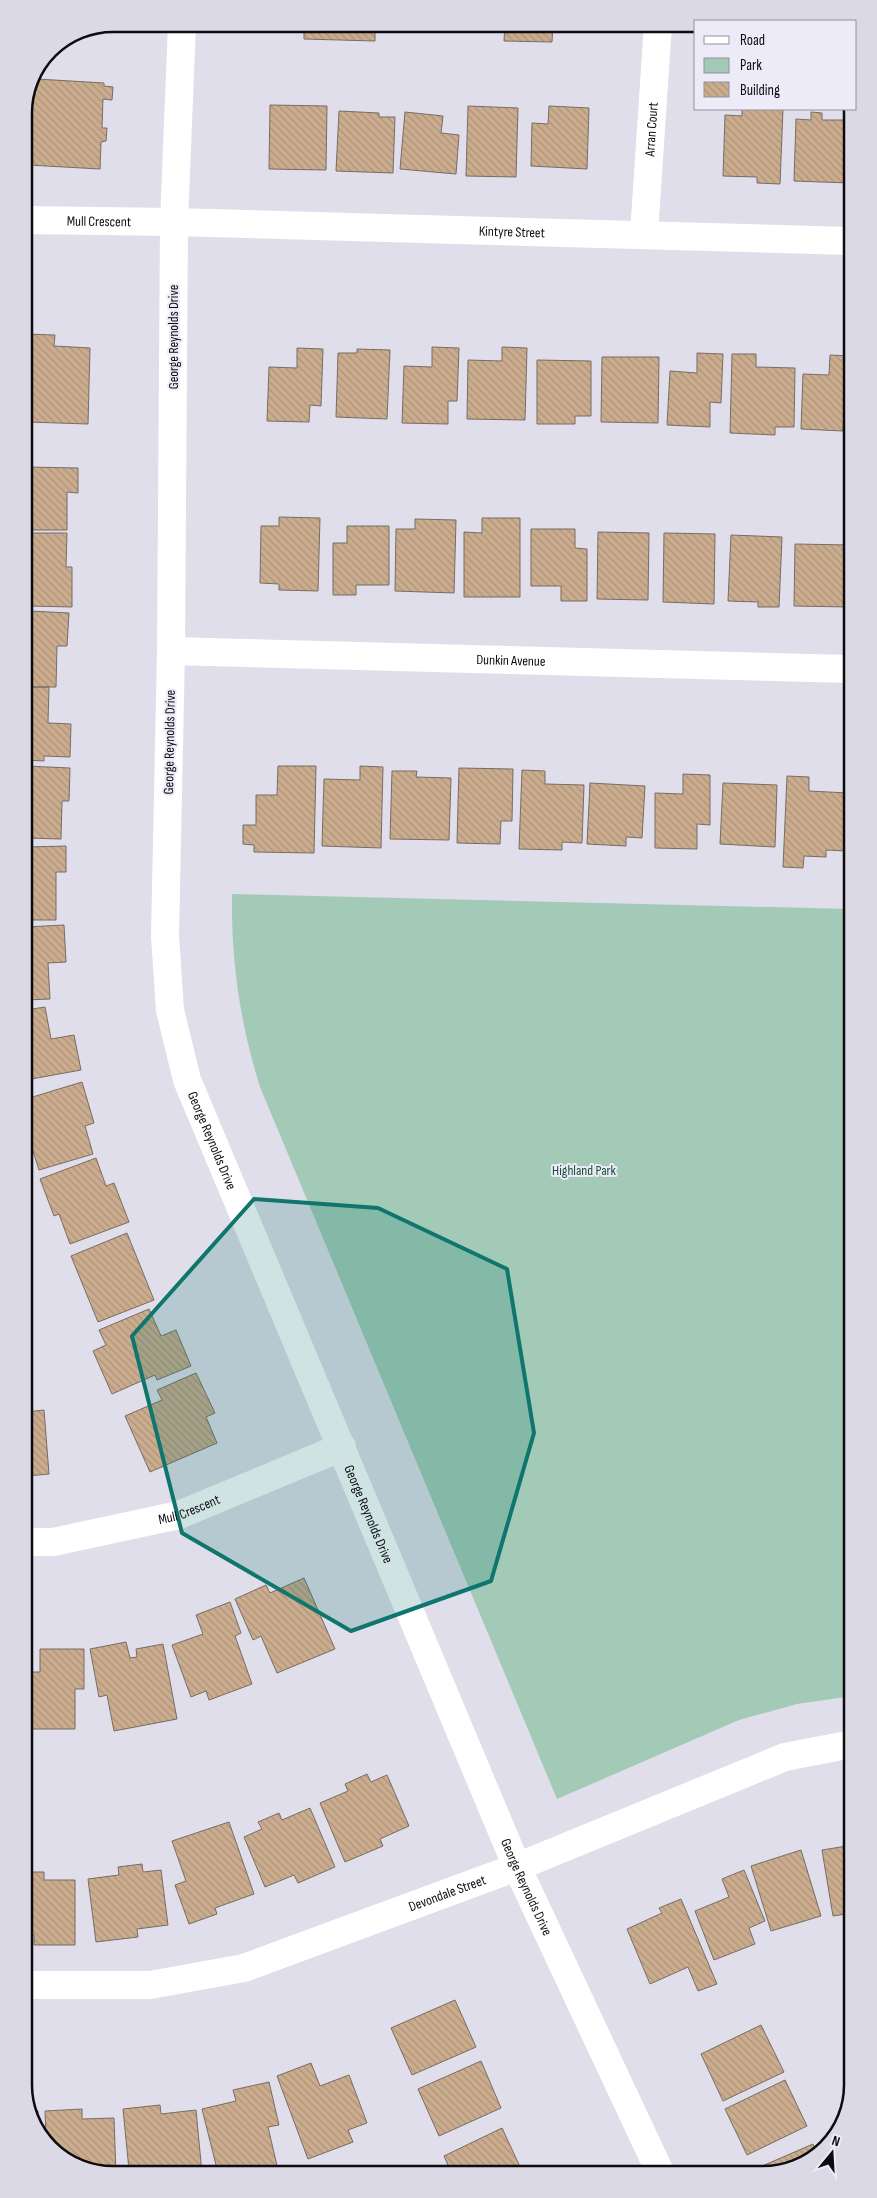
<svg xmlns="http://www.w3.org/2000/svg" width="877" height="2198" viewBox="0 0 877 2198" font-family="'Sofia Sans Condensed',sans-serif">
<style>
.green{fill:#a3cab6}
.building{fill:url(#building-back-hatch);stroke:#766d65}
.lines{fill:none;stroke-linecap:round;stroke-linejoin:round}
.minor{stroke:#fff;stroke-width:28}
.marked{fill:#0f766e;fill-opacity:0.2;stroke:#0f766e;stroke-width:4;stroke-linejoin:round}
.labels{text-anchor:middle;stroke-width:4;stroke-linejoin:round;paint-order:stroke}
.street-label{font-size:14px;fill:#0c0b0f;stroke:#edebf8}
.park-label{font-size:14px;fill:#184d37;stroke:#edebf8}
.rim{fill:none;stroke:#0c0b0f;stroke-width:2.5}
</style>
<defs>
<pattern id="building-back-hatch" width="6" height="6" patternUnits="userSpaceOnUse" patternTransform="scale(1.25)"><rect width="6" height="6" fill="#cbac8e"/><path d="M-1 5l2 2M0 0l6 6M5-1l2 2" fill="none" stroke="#ad9379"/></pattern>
</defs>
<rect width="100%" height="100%" fill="#e0deea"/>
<path class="green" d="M 232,894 L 850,909 L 852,1696 L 797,1704 L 739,1720 L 557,1799 L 260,1087 C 240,1023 231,961 232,894 Z"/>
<path class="building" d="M 304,24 L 375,24 L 375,41 L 304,39 Z
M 505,24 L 553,24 L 552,42 L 504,41 Z
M 37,79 L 104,83 L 104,86 L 113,87 L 112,100 L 103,99 L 102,128 L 107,128 L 106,141 L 101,142 L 100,169 L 28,165 L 32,90 Z
M 270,105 L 327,106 L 326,170 L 269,169 Z
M 468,106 L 518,108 L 516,177 L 466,176 Z
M 549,106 L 589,108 L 587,169 L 531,166 L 532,123 L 548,124 Z
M 742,109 L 783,109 L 780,184 L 757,183 L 757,177 L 723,176 L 725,115 L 742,116 Z
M 339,111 L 379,113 L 379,117 L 395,117 L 393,173 L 336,171 Z
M 405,112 L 443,116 L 441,133 L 459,135 L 456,174 L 400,169 Z
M 811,112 L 822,113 L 822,120 L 849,120 L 849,183 L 794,181 L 796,119 L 811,120 Z
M 24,334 L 55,335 L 54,346 L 90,348 L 88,424 L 27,422 L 29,379 L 25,379 Z
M 432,347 L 459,348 L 457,401 L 448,401 L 448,424 L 402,423 L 404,366 L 432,367 Z
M 502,347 L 527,348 L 525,420 L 467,419 L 468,360 L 502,361 Z
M 297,348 L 323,349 L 321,406 L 310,405 L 309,422 L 267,421 L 269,367 L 297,368 Z
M 357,349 L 390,350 L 387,419 L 336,417 L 338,353 L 357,353 Z
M 697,353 L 723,354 L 721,403 L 710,402 L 710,427 L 667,425 L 670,371 L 697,373 Z
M 732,354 L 756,354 L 756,367 L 795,368 L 794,427 L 775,427 L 775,435 L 730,433 Z
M 830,355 L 849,356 L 849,413 L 844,412 L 843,431 L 801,429 L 803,374 L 829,375 Z
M 602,357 L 659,357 L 658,423 L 601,422 Z
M 537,360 L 591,361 L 591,416 L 575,416 L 575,424 L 537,424 Z
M 25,467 L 78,468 L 78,493 L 67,492 L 67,530 L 25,530 Z
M 279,517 L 320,518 L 318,591 L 279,590 L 279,584 L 260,583 L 261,526 L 279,526 Z
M 482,518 L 520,518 L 520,597 L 464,597 L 464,532 L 482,533 Z
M 415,519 L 456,520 L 454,593 L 395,591 L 396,529 L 415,529 Z
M 347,526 L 389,526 L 389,585 L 356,585 L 356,595 L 333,595 L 333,543 L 347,543 Z
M 531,529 L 575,529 L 575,548 L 587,549 L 587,601 L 561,601 L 561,586 L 531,586 Z
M 598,532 L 649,533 L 648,600 L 597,599 Z
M 25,533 L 67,533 L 66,567 L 72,567 L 72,607 L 30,606 L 30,595 L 25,595 Z
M 664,533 L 715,534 L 714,604 L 663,602 Z
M 731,535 L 782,537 L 779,607 L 758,607 L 758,602 L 728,601 Z
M 795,544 L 850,545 L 850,607 L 794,606 Z
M 30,611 L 69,613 L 67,646 L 57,646 L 56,687 L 25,687 L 25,621 L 30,621 Z
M 25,687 L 49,687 L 48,723 L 71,724 L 70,757 L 44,756 L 44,761 L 25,760 Z
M 25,766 L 70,768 L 69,801 L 62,801 L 61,839 L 26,838 Z
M 278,766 L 316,766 L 314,853 L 254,852 L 254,845 L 243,844 L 243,825 L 256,825 L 256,795 L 277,795 Z
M 360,766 L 383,767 L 381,848 L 322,846 L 324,779 L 360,780 Z
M 459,768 L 513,769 L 512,821 L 501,821 L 500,844 L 457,843 Z
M 522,770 L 545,771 L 545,784 L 584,785 L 582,843 L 562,842 L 562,850 L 519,849 Z
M 392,771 L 417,771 L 416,777 L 451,778 L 449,840 L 390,839 Z
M 683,774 L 710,775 L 710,825 L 697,824 L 697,849 L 655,848 L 655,793 L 683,794 Z
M 787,776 L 809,777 L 809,791 L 848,793 L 846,851 L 826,850 L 826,857 L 804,856 L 803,868 L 783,867 Z
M 590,783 L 645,786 L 642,838 L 626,837 L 626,846 L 587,844 Z
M 723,783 L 777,785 L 775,847 L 720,844 Z
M 66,846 L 66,872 L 56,872 L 56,920 L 26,920 L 26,856 L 28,856 L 28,847 Z
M 64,925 L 66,962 L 48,963 L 50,999 L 26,1000 L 26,927 Z
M 45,1007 L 51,1039 L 74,1035 L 81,1070 L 26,1080 L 26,1010 Z
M 82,1082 L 94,1123 L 85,1126 L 93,1154 L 39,1170 L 26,1129 L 26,1099 Z
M 96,1158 L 106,1186 L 114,1183 L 129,1222 L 70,1244 L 59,1214 L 54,1216 L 40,1179 Z
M 127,1233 L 154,1300 L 98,1322 L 71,1256 Z
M 149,1309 L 161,1336 L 176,1330 L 191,1366 L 157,1380 L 155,1375 L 112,1394 L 93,1351 L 106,1345 L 99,1330 Z
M 196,1373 L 215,1413 L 206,1417 L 217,1443 L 150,1472 L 125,1416 L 162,1400 L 157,1390 Z
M 44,1410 L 49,1474 L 27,1476 L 27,1412 Z
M 304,1578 L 335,1649 L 277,1673 L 261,1636 L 253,1640 L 235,1599 L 266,1585 L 270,1593 Z
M 230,1602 L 241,1633 L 235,1636 L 252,1684 L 209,1700 L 206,1691 L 191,1697 L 172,1645 L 203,1634 L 196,1615 Z
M 126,1642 L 130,1658 L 137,1657 L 136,1649 L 163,1644 L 177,1719 L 114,1731 L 107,1695 L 99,1697 L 90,1649 Z
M 40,1649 L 84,1649 L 84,1689 L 75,1689 L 75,1729 L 28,1729 L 27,1672 L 40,1672 Z
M 367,1774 L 371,1782 L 387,1775 L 409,1826 L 380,1839 L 383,1846 L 345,1862 L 320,1803 L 348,1791 L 345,1784 Z
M 310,1808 L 335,1867 L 298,1883 L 294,1875 L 265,1887 L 244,1837 L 262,1829 L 258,1822 L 279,1813 L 282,1820 Z
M 229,1822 L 254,1894 L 215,1908 L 217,1914 L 189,1924 L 175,1885 L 186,1881 L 172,1841 Z
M 853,1845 L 853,1913 L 833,1916 L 822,1850 Z
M 801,1850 L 821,1916 L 771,1931 L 751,1866 Z
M 142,1864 L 143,1872 L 161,1870 L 168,1925 L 137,1929 L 138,1937 L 96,1942 L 88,1879 L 119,1875 L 118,1867 Z
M 744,1870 L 765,1921 L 749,1928 L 755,1944 L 714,1960 L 695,1911 L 729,1897 L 722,1879 Z
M 28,1872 L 44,1872 L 44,1880 L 75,1880 L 75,1945 L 34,1945 L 34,1935 L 28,1935 Z
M 681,1899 L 717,1984 L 698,1991 L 688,1967 L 650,1984 L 627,1929 L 662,1913 L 659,1908 Z
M 455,2000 L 476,2047 L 412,2075 L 391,2028 Z
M 761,2025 L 784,2072 L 723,2101 L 701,2054 Z
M 481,2061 L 501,2108 L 439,2136 L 418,2089 Z
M 311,2063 L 320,2086 L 349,2075 L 367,2123 L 348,2130 L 353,2142 L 308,2159 L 277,2076 Z
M 785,2080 L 807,2126 L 747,2155 L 725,2109 Z
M 269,2082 L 279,2125 L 268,2127 L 278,2170 L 266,2173 L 218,2173 L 202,2109 L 236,2101 L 233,2090 Z
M 160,2105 L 161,2114 L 196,2110 L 202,2173 L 141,2174 L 141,2169 L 129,2170 L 123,2109 Z
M 82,2109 L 82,2119 L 114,2118 L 116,2174 L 108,2174 L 59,2155 L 46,2137 L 45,2111 Z
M 28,2111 L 38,2111 L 38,2126 L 28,2113 Z
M 502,2128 L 522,2171 L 451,2172 L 444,2156 Z
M 813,2144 L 816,2152 L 792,2170 L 753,2170 Z"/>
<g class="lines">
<g class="minor">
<path id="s1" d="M 182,24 L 174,222 L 171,651 L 165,936 L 170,1010 L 187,1080 L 517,1867 L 659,2170"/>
<path id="s2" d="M 24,220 L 174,222 L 849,241"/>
<path id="s3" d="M 644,234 L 658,24"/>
<path id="s4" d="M 171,651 L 850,669"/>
<path id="s5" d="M 27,1542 L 53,1542 L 179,1515 L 342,1447"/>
<path id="s6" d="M 28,1985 L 150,1985 L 244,1968 L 517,1867 L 785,1757 L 852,1744"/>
</g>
</g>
<path class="marked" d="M 254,1199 L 378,1208 L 507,1269 L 534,1433 L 491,1581 L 351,1631 L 182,1533 L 132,1336 Z"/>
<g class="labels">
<g class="street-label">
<text dy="5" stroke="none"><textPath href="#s3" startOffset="105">Arran Court</textPath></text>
<text dy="5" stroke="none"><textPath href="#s2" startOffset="75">Mull Crescent</textPath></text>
<text dy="5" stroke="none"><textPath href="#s2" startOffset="488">Kintyre Street</textPath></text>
<text transform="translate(173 337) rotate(-90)" y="5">George Reynolds Drive</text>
<text dy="5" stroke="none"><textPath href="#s4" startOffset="340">Dunkin Avenue</textPath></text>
<text transform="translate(169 742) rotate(-89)" y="5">George Reynolds Drive</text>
<text dy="5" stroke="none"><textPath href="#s1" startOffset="1124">George Reynolds Drive</textPath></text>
<text dy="5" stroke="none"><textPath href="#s5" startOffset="166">Mull Crescent</textPath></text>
<text dy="5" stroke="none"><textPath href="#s1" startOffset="1529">George Reynolds Drive</textPath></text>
<text dy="5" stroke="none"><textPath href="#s1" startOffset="1934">George Reynolds Drive</textPath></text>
<text dy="5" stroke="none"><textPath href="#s6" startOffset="434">Devondale Street</textPath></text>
</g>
<g class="park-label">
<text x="584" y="1175">Highland Park</text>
</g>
</g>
<path d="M0 0H877V2198H0ZM113 32H763A81 81 0 0 1 844 113V2085A81 81 0 0 1 763 2166H113A81 81 0 0 1 32 2085V113A81 81 0 0 1 113 32Z" fill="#dbd9e5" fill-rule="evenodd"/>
<path class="rim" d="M113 32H763A81 81 0 0 1 844 113V2085A81 81 0 0 1 763 2166H113A81 81 0 0 1 32 2085V113A81 81 0 0 1 113 32Z"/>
<rect x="694" y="20" width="162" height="90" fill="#edebf8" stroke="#93919b"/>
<rect x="704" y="36" width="25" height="8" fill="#ffffff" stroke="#93919b"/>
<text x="740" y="45" font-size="15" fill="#0c0b0f">Road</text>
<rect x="704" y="58" width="25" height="15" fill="#a3cab6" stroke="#93919b"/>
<text x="740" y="70" font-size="15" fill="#0c0b0f">Park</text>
<rect x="704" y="82" width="25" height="15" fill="url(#building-back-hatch)" stroke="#93919b"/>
<text x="740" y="95" font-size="15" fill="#0c0b0f">Building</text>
<g transform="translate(832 2153) rotate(18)" stroke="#edebf8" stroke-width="4" paint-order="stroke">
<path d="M0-4L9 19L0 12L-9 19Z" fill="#0c0b0f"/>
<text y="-8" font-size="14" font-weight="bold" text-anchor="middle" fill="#0c0b0f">N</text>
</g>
</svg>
